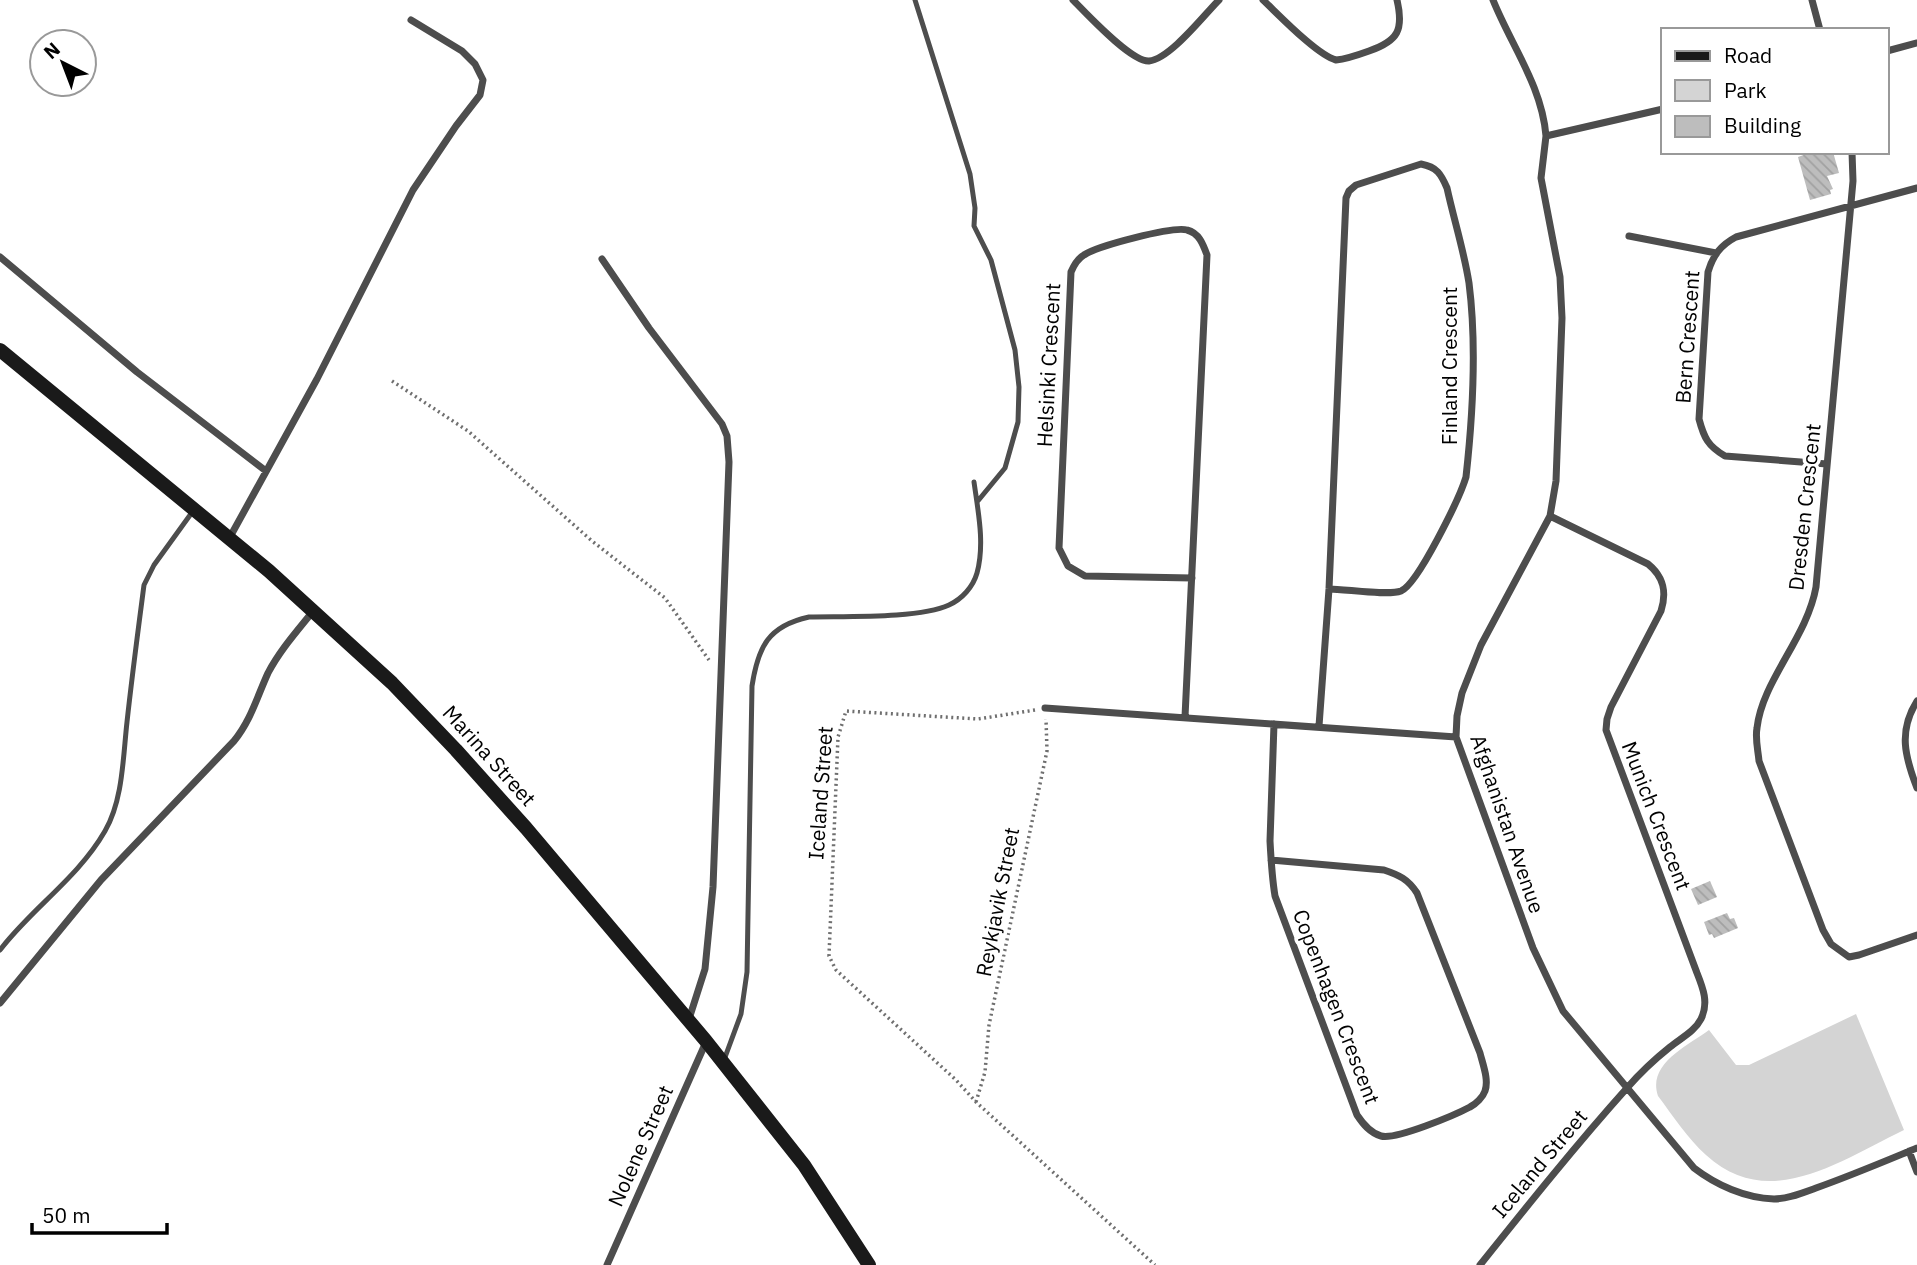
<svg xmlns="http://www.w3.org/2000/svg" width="1917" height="1265" viewBox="0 0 1917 1265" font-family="'IBM Plex Sans',sans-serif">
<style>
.park{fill:#d4d4d4}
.building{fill:url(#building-back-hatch)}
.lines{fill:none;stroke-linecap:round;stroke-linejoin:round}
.path{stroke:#6f6f6f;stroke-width:3.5;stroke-dasharray:2 3.5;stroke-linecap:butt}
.service{stroke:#4d4d4d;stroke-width:5}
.minor{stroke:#4d4d4d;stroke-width:7}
.secondary{stroke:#1a1a1a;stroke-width:14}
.labels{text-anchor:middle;stroke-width:7;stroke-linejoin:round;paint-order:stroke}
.street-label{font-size:21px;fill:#000;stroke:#fff}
</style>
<defs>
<pattern id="building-back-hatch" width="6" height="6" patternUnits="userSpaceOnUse" patternTransform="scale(1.75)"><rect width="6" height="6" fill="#bdbdbd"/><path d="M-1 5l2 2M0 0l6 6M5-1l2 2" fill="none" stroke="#a1a1a1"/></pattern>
</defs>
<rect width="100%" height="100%" fill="#fff"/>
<path class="park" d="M 1856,1014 L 1904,1130 C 1841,1160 1769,1213 1706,1155 C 1688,1139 1673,1116 1658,1096 C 1647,1064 1687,1046 1709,1030 L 1736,1065 L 1749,1065 Z"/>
<path class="building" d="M 1812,152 L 1833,152 L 1839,173 L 1827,176 L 1833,189 L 1830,190 L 1831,194 L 1810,200 L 1798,157 Z
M 1710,881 L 1717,897 L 1698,905 L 1691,889 Z
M 1727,913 L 1730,919 L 1734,918 L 1738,928 L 1714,938 L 1712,934 L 1709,935 L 1704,922 Z"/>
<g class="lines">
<path class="path" d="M 392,381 L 468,431 L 592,541 L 665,598 L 709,660
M 1035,710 L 978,719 L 846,711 L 838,737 L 829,956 L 836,970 L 956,1080 L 976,1102 L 1155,1265
M 976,1102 L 985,1072 L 989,1025 L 1047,751 L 1046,719"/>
<path class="service" d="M 915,0 L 970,174 L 975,208 L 974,226 L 991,260 L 1015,350 L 1019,387 L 1018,422 L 1005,468 L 977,502
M 0,950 C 32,908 78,878 105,831 C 123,800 123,757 127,722 C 132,676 138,631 144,585 L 154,565 L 193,511
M 724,1060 L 741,1014 L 747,972 L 752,686 C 758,647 768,626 809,617 C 844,616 919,619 949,605 C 962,599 973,587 977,573 C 985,544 978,511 974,482"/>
<path class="minor" d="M 1073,0 C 1087,14 1131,62 1149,61 C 1170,59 1204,15 1219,0
M 1263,0 C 1279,15 1317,55 1336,60 C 1347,59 1358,55 1369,51 C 1398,41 1404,30 1397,0
M 1493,0 C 1511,45 1542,86 1546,136
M 1812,0 L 1820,30
M 1887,51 L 1917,43
M 1663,109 L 1546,136 L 1541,178 L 1560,277 L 1562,318 L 1556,481 L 1550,516 L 1481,645 L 1462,693 L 1457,716 L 1456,737 L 1533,948 L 1563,1011 L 1694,1168 C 1716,1185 1745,1198 1774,1199 C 1788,1199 1802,1193 1816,1188 C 1850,1176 1883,1162 1917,1148
M 1852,152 L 1853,181 L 1816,587 C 1807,638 1762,681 1757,728 C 1755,739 1758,750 1759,761 L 1823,930 L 1831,944 L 1849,957 L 1859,955 L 1917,935
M 1629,236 L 1716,253
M 0,257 L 137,372 L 266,471
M 602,259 L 649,328 L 722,424 L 727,436 L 729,462 L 713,887 L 705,969 L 689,1019
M 1827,464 L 1725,456 C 1708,446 1704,438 1699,419 L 1708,272 C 1713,255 1721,245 1736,237 L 1917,188
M 230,537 L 317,379 L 413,190 L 456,126 L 480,95 L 483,80 L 475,64 L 462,51 L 411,20
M 1917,701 C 1898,731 1905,757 1917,788
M 1045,708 L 1456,737
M 1185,717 L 1207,255 C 1203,244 1199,233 1187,230 C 1173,226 1097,246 1084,255 C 1077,259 1074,265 1071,272 L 1059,548 L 1068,566 L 1085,576 L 1192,578
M 1319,726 L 1329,589 L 1346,198 L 1349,191 L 1356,185 L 1421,164 C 1437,167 1441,174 1447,188 C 1454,220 1464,251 1469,283 C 1477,346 1473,414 1466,477 C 1460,497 1418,584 1401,591 C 1388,596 1345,589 1329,589
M 1271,860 L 1384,870 C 1399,875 1408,879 1417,893 L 1480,1053 C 1483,1065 1489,1080 1485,1091 C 1483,1097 1476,1104 1470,1107 C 1455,1115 1396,1140 1381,1136 C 1370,1133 1363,1124 1357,1115 L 1275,896 C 1272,878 1271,860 1270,841 L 1274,724
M 0,1003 L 101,880 L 234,741 C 251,720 257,697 268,673 C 280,650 298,630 314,610
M 1909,1151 L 1917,1172
M 607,1265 L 706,1042
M 1480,1265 C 1528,1205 1576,1145 1627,1088 C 1640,1073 1655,1059 1670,1047 C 1681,1038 1695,1031 1701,1019 C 1709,1003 1703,988 1697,973 L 1606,730 L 1607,719 L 1611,707 L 1661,611 C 1667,592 1664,577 1648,564 L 1550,516"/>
<path class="secondary" d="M 0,350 L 269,571 L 392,683 L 456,750 L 526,828 L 706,1041 L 804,1165 L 869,1265"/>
</g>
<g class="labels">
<g class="street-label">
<text transform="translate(1688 337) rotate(-86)" y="7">Bern Crescent</text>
<text transform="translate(1049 365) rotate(-87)" y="7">Helsinki Crescent</text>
<text transform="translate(1450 366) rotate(-90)" y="7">Finland Crescent</text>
<text transform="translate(1805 507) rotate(-84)" y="7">Dresden Crescent</text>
<text transform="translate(489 756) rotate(48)" y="7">Marina Street</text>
<text transform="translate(821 793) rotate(-86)" y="7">Iceland Street</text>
<text transform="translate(1656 816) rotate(69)" y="7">Munich Crescent</text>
<text transform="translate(1507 824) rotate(71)" y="7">Afghanistan Avenue</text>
<text transform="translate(998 902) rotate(-79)" y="7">Reykjavik Street</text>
<text transform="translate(1336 1007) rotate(69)" y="7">Copenhagen Crescent</text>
<text transform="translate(641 1146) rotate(-66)" y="7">Nolene Street</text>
<text transform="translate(1540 1164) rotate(-50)" y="7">Iceland Street</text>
</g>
</g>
<rect x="1661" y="28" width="228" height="126" fill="#ffffff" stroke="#999999" stroke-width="2"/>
<rect x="1675" y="51" width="35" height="10" fill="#1a1a1a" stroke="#999999" stroke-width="2"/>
<text x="1724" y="63" font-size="21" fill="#000000">Road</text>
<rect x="1675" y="80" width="35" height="21" fill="#d4d4d4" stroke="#999999" stroke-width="2"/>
<text x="1724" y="98" font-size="21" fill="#000000">Park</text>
<rect x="1675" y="116" width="35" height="21" fill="#bdbdbd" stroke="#999999" stroke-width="2"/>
<text x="1724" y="133" font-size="21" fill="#000000">Building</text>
<g transform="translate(63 63) rotate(318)"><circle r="33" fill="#ffffff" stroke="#999999" stroke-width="2"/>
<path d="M0-5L12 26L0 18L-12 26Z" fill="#000000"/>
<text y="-10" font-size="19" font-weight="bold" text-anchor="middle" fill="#000000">N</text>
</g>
<path d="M32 1223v10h135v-10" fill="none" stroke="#000000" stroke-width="3.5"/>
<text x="42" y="1223" font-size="21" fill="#000000" stroke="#ffffff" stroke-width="5" paint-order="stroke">50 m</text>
</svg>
